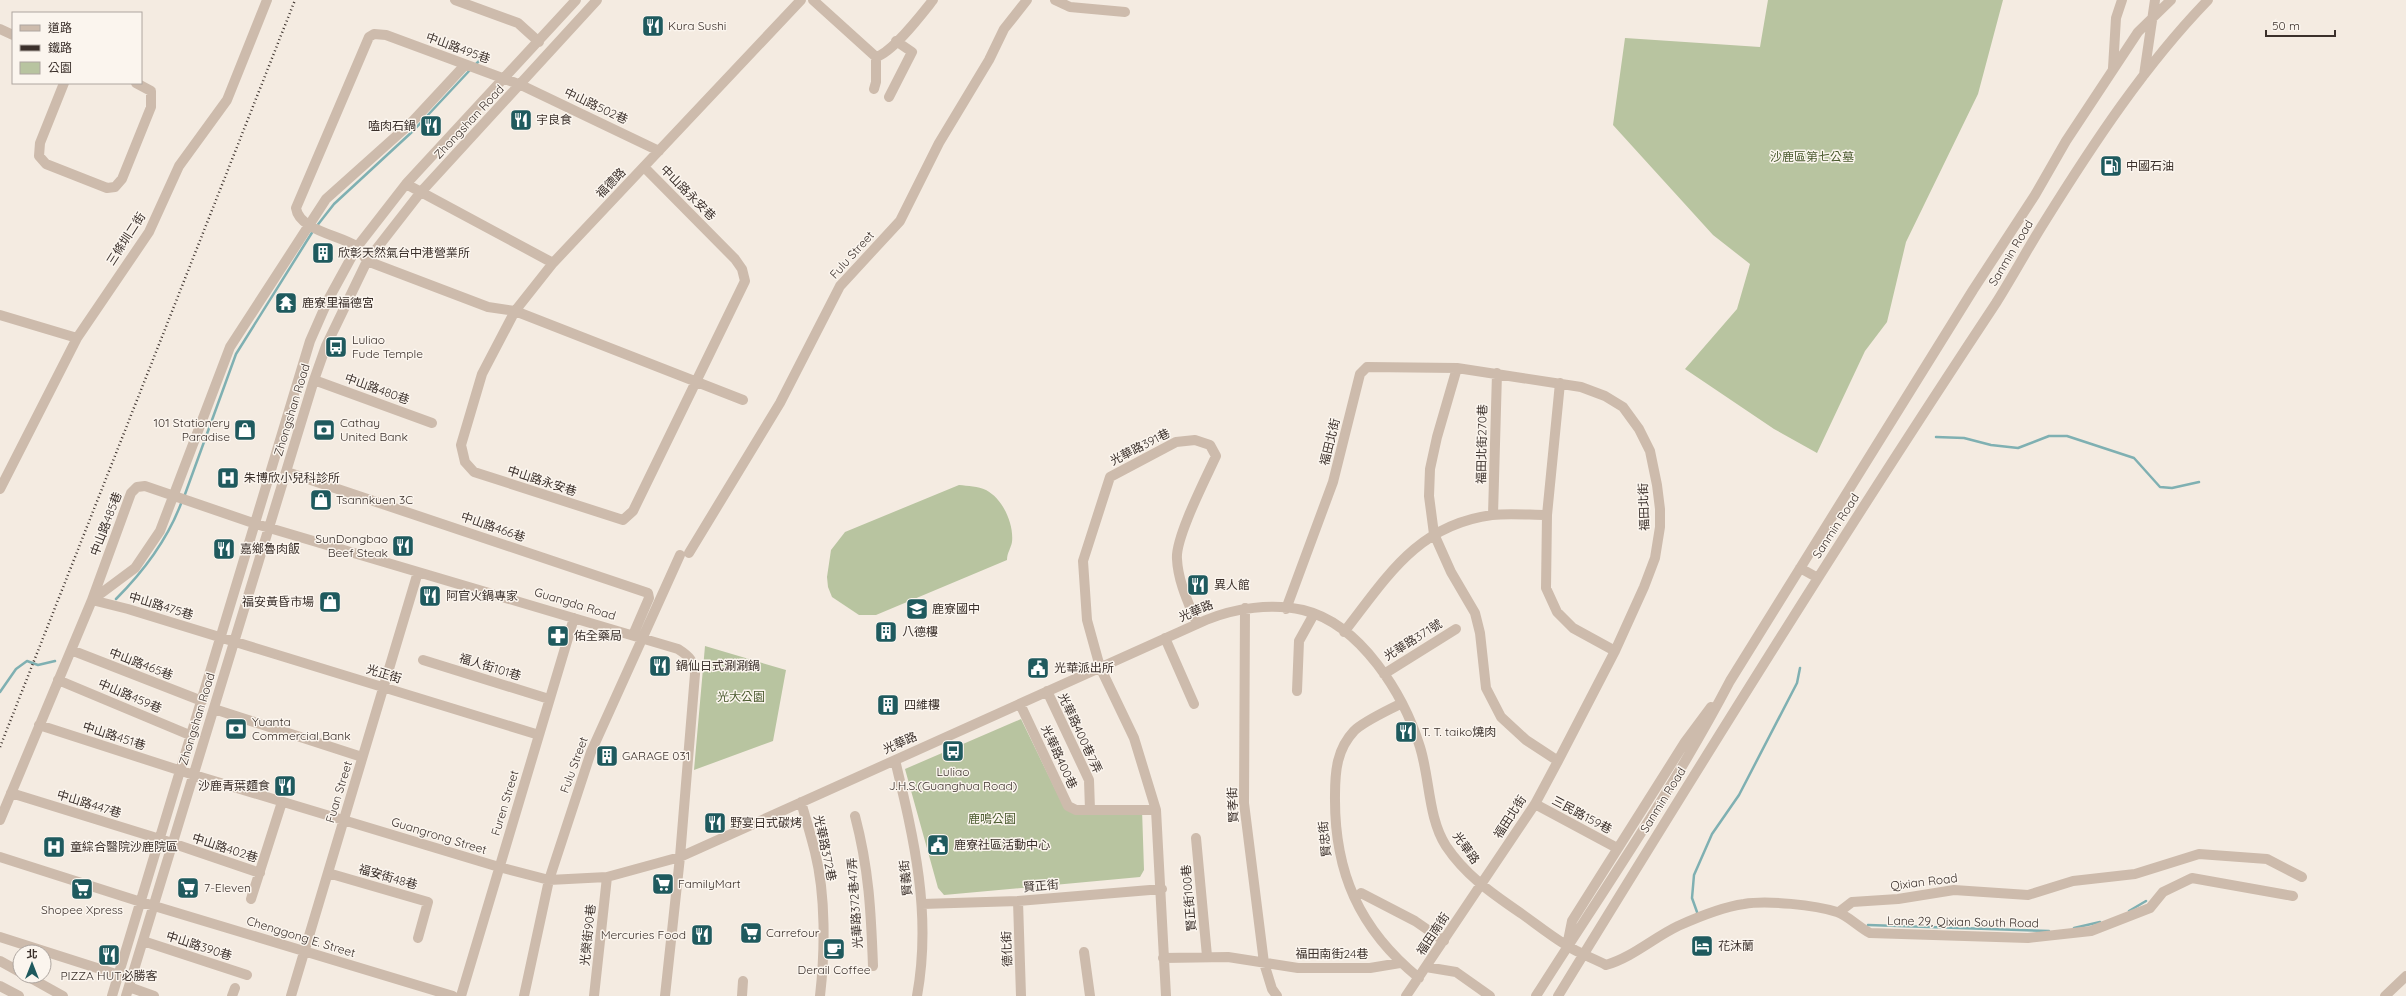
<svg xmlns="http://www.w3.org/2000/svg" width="2406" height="996" viewBox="0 0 2406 996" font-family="Quicksand,'Noto Sans TC',sans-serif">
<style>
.green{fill:#b8c4a0}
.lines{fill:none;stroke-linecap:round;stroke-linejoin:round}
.stream{stroke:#7fb0b2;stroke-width:2.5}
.minor{stroke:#cdbbac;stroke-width:10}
.rail{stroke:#3b302b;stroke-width:2.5;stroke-dasharray:1 3;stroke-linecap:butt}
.labels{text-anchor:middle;stroke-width:3;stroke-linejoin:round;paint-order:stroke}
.poi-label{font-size:12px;fill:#3b302b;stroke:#fbf5ee;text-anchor:start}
.street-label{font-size:12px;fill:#3b302b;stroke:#fbf5ee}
.park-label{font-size:12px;fill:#4a5a2e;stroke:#fbf5ee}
</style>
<rect width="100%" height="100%" fill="#f4ebe1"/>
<path class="green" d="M 1768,0 L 2003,0 L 1978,94 L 1906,242 L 1887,322 L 1865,351 L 1817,453 L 1774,429 L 1685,369 L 1737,309 L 1750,264 L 1713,235 L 1613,125 L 1625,38 L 1760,47 Z
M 959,485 C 968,486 978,486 986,490 C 1003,499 1014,524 1012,542 C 1011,548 1007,553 1007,560 L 876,615 L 859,615 L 832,597 L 828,587 L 827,577 L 831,550 L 845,532 Z
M 705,646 L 786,670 L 773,741 L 694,770 Z
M 1021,719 L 1058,795 L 1080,808 L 1142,809 L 1144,870 L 1140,877 L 944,895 L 938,888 L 905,769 Z"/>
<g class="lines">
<path class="stream" d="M 475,65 L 482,58
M 316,227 L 334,204 L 413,131 L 470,70
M 1936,437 L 1964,438 L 1991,445 L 2018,448 L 2049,436 L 2067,436 L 2134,458 L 2160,487 L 2172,488 L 2199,482
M 184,497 L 236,354 L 313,231
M 116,599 C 145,570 168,539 182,501
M 0,692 L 16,669 L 27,661 L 38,665 L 55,661
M 2129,911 L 2146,901
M 1697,912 L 1692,898 L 1694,875 L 1712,834 L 1739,795 L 1797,683 L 1800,668
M 1868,925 L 2049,931
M 2074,928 L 2100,922"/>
<path class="minor" d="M 455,0 L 518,23 L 539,42
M 813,0 L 876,57 C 893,52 921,15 933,0
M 1055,0 L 1070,7 L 1125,12
M 0,29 L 13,35
M 2113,68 L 2116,18 L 2122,0
M 2144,75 L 2155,0
M 64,83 L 40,143 L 39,156 L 46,164 L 107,188 L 115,187 L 122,179 L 151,107 L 151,91 L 136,83
M 874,89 L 876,82 L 876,57
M 889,97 L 912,52 L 896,41
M 659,151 L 521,85 L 386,35 L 374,34 L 369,37 L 296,208 C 299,230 339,235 356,246 C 361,249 364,257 367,261 L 488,307 L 515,311 L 743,400
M 644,167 L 735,259 L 742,269 L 745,281 L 633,511 L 623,520 L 474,472 L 465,462 L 461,445 L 482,374 L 515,311 L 553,263 L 801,0
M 406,184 L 553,263
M 0,315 L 77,338
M 1457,368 L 1437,437 L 1430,469 L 1429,496 L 1434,534 L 1451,572 L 1475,613 L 1480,633 L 1486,688 L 1501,717 L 1526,740 L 1558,761
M 314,380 L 432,423
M 1560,383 L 1547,515 L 1546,588 L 1557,612 L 1573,628 L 1615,651
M 287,472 L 648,593 L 649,598 L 633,635
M 0,489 L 77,338 L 149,232 L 179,166 L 227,100 L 267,0
M 1493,515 L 1497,373
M 689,553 L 780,403 L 840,286 L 900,221 L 939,143 L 989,60 L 1004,29 L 1027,0
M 1800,568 L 1818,578
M 92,600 L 135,568 L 160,531 L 230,347 L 326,199 L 412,122 L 465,65
M 92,600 L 128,609 L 539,735
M 1245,608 L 1244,803 L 1264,963 L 1272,989 L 1277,996
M 1286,609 L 1333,482 L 1360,374 L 1367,367 L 1457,368 L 1581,387 L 1605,396 L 1623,407 L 1639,429 L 1650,451 L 1657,485 L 1660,509 L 1660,527 L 1655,558 L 1644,587 L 1615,651 L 1558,761 L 1535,804 L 1406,996
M 1344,632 C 1387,577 1417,525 1492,515 C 1510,513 1530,515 1547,515
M 1165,638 L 1194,704
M 71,650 L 202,701
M 423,660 L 549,699
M 1384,674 L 1456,629
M 58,680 L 192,736
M 1047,691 L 1089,780 L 1090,810
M 1297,691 L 1299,641 L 1314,614
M 1402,703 C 1389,710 1364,721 1354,731 C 1337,749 1335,771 1335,795 C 1334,872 1359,929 1419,978
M 1020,704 L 1068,806 L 1076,810 L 1156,810
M 214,709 L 362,757
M 39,725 L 194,775 L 499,867 L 549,880 L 607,877 L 680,857 L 1206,620 C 1235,608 1272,603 1303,610 C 1361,624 1404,695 1420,747 C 1430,779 1428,818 1446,846 C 1466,876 1493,894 1522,914 C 1536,924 1551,936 1566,945 C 1578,953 1593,958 1606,965 C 1633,957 1653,938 1678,926 C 1698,917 1722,907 1744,904 C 1767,900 1815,905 1837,912 C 1847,915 1860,928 1870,933 L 2028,938 L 2091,931 L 2150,908 L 2163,892 L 2192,878 L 2293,896
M 895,760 C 914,839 932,914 917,996
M 11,793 L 160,839 L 260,873
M 801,802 C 806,819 811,836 815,852 C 826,896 825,952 820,996
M 1535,804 L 1617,848
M 855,816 C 869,869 871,912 873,966
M 0,820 L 92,600 L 131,493 L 137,487 L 145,486 L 256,524 L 678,649 C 689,656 694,661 695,674 L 680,857 L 665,996
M 1196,838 L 1207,956
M 0,857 L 141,902 L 453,996
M 328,873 L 428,902 L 418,938
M 1361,893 L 1415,921 L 1444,941
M 251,899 L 282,802
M 1018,901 L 1021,996
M 922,904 L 1018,901 L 1162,889
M 1839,912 L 1852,902 L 1898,899 L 1954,890 L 2028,895 L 2073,881 L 2135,874 L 2199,854 L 2267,859 L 2302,877
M 0,937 L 119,975
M 143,941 L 247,975
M 1568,941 L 1572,921 L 1685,742 L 1711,707
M 1084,952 L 1090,996
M 1163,958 L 1228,957 L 1298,968 L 1370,968 L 1400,963
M 0,961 L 20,972
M 1426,967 L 1456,972 L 1490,996
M 27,976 L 63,996
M 0,986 L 19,996
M 129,987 L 154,996
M 112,996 L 310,341 L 328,300 L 357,247 L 406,184 L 576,0
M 126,996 L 314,380 L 326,346 L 367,261 L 420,193 L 597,0
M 232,996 L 235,988
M 291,996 L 418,572
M 461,996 L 574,618
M 524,996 L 549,880 L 591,752 L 680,555
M 594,996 L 607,877
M 742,996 L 743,981
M 1166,996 L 1156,810 L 1134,738 L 1100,667 L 1087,620 L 1083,561 L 1110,477 L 1176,442 L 1195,440 L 1210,445 L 1216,456 C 1206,478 1175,538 1177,559 C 1178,582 1189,604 1197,624
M 1536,996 C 1602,892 1673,790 1730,681 L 1973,290 L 2035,195 L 2066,141 L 2138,32 L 2171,0
M 1558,996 C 1701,763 1845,531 1996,303 C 2013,276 2028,248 2045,221 C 2093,144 2145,65 2208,0
M 2385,996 L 2406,976"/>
<path class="rail" d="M 0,747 L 295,0"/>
</g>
<defs>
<g id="restaurant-square" transform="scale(1.15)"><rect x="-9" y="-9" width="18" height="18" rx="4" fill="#1f5a5e" stroke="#fbf5ee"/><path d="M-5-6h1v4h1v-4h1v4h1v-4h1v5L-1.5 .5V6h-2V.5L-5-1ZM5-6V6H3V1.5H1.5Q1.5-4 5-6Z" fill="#fff"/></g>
<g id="fuel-square" transform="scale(1.15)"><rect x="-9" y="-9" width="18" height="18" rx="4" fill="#1f5a5e" stroke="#fbf5ee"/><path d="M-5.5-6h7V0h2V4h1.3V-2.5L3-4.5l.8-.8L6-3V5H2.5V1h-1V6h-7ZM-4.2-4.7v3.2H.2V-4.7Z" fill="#fff"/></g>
<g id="building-square" transform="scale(1.15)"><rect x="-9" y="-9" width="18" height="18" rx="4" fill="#1f5a5e" stroke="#fbf5ee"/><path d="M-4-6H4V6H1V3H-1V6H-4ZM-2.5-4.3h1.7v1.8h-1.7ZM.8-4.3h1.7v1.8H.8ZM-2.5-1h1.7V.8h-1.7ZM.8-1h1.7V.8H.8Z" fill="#fff"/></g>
<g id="temple-square" transform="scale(1.15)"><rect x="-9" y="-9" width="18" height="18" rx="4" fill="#1f5a5e" stroke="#fbf5ee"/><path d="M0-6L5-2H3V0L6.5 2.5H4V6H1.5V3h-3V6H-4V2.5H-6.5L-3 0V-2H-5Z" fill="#fff"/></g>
<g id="bus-square" transform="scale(1.15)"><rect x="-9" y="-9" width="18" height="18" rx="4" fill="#1f5a5e" stroke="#fbf5ee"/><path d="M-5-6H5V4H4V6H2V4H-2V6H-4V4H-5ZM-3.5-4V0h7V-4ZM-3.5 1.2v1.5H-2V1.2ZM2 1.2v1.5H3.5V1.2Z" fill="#fff"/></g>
<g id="shop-square" transform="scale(1.15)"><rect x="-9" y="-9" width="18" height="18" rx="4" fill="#1f5a5e" stroke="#fbf5ee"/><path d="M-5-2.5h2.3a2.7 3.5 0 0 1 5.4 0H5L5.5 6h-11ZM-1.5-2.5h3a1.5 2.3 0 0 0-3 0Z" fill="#fff"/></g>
<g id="bank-square" transform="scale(1.15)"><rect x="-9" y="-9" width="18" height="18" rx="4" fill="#1f5a5e" stroke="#fbf5ee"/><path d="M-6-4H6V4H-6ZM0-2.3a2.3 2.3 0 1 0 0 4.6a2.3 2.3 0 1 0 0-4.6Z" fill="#fff"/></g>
<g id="hospital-square" transform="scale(1.15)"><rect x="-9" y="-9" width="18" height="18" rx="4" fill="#1f5a5e" stroke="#fbf5ee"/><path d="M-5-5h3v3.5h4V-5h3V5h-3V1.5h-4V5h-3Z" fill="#fff"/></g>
<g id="school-square" transform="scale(1.15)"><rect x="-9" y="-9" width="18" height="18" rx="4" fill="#1f5a5e" stroke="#fbf5ee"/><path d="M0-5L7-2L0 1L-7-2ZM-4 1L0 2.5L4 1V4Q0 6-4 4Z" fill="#fff"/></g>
<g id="pharmacy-square" transform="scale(1.15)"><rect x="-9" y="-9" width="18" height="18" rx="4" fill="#1f5a5e" stroke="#fbf5ee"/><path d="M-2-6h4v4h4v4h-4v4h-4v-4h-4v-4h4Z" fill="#fff"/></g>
<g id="civic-square" transform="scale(1.15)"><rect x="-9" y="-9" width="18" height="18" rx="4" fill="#1f5a5e" stroke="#fbf5ee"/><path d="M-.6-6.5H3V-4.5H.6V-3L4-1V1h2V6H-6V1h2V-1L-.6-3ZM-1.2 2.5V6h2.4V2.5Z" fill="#fff"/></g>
<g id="supermarket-square" transform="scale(1.15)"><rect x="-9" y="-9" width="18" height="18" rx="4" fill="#1f5a5e" stroke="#fbf5ee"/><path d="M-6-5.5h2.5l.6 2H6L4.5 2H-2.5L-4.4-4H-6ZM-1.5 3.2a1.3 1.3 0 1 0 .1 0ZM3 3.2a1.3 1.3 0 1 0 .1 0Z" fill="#fff"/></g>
<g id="hotel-square" transform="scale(1.15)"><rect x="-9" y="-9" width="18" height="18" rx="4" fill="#1f5a5e" stroke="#fbf5ee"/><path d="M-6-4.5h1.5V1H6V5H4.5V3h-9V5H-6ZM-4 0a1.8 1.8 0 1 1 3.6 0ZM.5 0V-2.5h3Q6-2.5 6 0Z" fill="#fff"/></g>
<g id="cafe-square" transform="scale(1.15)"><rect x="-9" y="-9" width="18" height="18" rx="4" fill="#1f5a5e" stroke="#fbf5ee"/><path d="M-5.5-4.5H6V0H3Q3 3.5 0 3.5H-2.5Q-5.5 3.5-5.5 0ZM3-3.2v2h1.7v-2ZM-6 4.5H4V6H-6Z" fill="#fff"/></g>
</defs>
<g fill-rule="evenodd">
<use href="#restaurant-square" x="653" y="26"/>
<use href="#restaurant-square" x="521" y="120"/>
<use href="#restaurant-square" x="431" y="126"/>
<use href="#fuel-square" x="2111" y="166"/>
<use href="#building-square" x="323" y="253"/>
<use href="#temple-square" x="286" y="303"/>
<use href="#bus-square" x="336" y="347"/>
<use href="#shop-square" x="245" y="430"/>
<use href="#bank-square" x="324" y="430"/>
<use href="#hospital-square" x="228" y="478"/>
<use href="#shop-square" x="321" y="500"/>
<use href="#restaurant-square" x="403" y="546"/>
<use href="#restaurant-square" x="224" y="549"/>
<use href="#restaurant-square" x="1198" y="585"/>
<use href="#restaurant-square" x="430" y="596"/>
<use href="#shop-square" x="330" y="602"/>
<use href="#school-square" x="917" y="609"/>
<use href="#building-square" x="886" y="632"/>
<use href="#pharmacy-square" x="558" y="636"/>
<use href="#restaurant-square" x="660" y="666"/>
<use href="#civic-square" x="1038" y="668"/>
<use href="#building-square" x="888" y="705"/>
<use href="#bank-square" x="236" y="729"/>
<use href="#restaurant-square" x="1406" y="732"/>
<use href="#bus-square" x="953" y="751"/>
<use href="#building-square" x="607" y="756"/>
<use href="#restaurant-square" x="285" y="786"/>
<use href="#restaurant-square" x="715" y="823"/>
<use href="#civic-square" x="938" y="845"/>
<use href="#hospital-square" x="54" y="847"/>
<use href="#supermarket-square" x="663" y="884"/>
<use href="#supermarket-square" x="188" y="888"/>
<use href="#supermarket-square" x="82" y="889"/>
<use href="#supermarket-square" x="751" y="933"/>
<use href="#restaurant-square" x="702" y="935"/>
<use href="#hotel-square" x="1702" y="946"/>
<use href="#cafe-square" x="834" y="949"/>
<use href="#restaurant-square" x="109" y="955"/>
</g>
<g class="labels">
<g class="poi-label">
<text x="668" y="30">Kura Sushi</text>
<text x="536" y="124">宇良食</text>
<text x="416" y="130" text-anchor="end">嗑肉石鍋</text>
<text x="2126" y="170">中國石油</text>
<text x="338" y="257">欣彰天然氣台中港營業所</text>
<text x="302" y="307">鹿寮里福德宮</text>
<text x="352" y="344">Luliao<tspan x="352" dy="14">Fude Temple</tspan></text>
<text x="230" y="427" text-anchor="end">101 Stationery<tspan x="230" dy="14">Paradise</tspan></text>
<text x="340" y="427">Cathay<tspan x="340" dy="14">United Bank</tspan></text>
<text x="244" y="482">朱博欣小兒科診所</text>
<text x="336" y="504">Tsannkuen 3C</text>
<text x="388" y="543" text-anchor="end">SunDongbao<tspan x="388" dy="14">Beef Steak</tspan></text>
<text x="240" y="553">嘉鄉魯肉飯</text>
<text x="1214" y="589">異人館</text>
<text x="446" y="600">阿官火鍋專家</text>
<text x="314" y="606" text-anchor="end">福安黃昏市場</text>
<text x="932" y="613">鹿寮國中</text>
<text x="902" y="636">八德樓</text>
<text x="574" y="640">佑全藥局</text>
<text x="676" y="670">鍋仙日式涮涮鍋</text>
<text x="1054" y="672">光華派出所</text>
<text x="904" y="709">四維樓</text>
<text x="252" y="726">Yuanta<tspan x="252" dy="14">Commercial Bank</tspan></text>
<text x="1422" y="736">T. T. taiko燒肉</text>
<text x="622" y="760">GARAGE 031</text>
<text x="953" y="776" text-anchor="middle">Luliao<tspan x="953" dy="14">J.H.S.(Guanghua Road)</tspan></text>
<text x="270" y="790" text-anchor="end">沙鹿青葉麵食</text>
<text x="730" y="827">野宴日式碳烤</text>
<text x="954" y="849">鹿寮社區活動中心</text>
<text x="70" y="851">童綜合醫院沙鹿院區</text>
<text x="678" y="888">FamilyMart</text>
<text x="204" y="892">7-Eleven</text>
<text x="82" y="914" text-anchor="middle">Shopee Xpress</text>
<text x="766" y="937">Carrefour</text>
<text x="686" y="939" text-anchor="end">Mercuries Food</text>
<text x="1718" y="950">花沐蘭</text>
<text x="834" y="974" text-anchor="middle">Derail Coffee</text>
<text x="109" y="980" text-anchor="middle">PIZZA HUT必勝客</text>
</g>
<g class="street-label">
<text transform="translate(458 48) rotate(20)" y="4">中山路495巷</text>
<text transform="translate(596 106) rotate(25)" y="4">中山路502巷</text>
<text transform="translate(469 122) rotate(-47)" y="4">Zhongshan Road</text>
<text transform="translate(611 183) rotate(-46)" y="4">福德路</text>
<text transform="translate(688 193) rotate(45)" y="4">中山路永安巷</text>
<text transform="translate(126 239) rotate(-57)" y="4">三條圳二街</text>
<text transform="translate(2011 253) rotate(-59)" y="4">Sanmin Road</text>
<text transform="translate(852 255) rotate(-48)" y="4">Fulu Street</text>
<text transform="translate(377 389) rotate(20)" y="4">中山路480巷</text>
<text transform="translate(292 410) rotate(-73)" y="4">Zhongshan Road</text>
<text transform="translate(1330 442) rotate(-76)" y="4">福田北街</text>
<text transform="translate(1482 444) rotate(-89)" y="4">福田北街270巷</text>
<text transform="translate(1140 447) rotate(-27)" y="4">光華路391巷</text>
<text transform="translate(542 481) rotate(18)" y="4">中山路永安巷</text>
<text transform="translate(1644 507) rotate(-92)" y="4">福田北街</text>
<text transform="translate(106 524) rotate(-69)" y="4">中山路485巷</text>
<text transform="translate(1836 526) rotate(-57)" y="4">Sanmin Road</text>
<text transform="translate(493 527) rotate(19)" y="4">中山路466巷</text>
<text transform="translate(575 604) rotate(17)" y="4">Guangda Road</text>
<text transform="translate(161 606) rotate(17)" y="4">中山路475巷</text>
<text transform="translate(1196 611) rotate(-23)" y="4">光華路</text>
<text transform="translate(1413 640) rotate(-32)" y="4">光華路371號</text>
<text transform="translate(141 664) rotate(21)" y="4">中山路465巷</text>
<text transform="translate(490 667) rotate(17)" y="4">福人街101巷</text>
<text transform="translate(384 674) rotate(17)" y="4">光正街</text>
<text transform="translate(130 696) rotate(23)" y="4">中山路459巷</text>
<text transform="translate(197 719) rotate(-73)" y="4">Zhongshan Road</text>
<text transform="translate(1080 733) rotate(65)" y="4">光華路400巷7弄</text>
<text transform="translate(114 736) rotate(18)" y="4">中山路451巷</text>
<text transform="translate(900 743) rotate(-24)" y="4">光華路</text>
<text transform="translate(1059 757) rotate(65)" y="4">光華路400巷</text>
<text transform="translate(574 765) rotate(-70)" y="4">Fulu Street</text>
<text transform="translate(339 792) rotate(-73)" y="4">Fuan Street</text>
<text transform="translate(1663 800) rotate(-58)" y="4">Sanmin Road</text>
<text transform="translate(505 803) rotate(-73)" y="4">Furen Street</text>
<text transform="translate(89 804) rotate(17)" y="4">中山路447巷</text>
<text transform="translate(1233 805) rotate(-93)" y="4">賢孝街</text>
<text transform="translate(1582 815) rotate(28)" y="4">三民路159巷</text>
<text transform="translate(1510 817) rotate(-57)" y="4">福田北街</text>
<text transform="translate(439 836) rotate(17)" y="4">Guangrong Street</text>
<text transform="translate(1325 839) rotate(-96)" y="4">賢忠街</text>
<text transform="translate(225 848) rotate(18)" y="4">中山路402巷</text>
<text transform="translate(825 848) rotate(78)" y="4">光華路372巷</text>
<text transform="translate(1466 848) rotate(54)" y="4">光華路</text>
<text transform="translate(388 877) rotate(16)" y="4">福安街48巷</text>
<text transform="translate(906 878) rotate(-96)" y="4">賢義街</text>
<text transform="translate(1924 882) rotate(-7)" y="4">Qixian Road</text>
<text transform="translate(1041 886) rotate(-5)" y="4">賢正街</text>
<text transform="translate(1189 898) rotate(-95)" y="4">賢正街100巷</text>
<text transform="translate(855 903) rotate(-94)" y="4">光華路372巷47弄</text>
<text transform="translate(1963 922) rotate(1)" y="4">Lane 29, Qixian South Road</text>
<text transform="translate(1433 934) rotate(-56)" y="4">福田南街</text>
<text transform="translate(588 935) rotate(-84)" y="4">光榮街90巷</text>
<text transform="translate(301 937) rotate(17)" y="4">Chenggong E. Street</text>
<text transform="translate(199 946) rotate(18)" y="4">中山路390巷</text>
<text transform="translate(1007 949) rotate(-92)" y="4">德化街</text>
<text x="1332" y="958">福田南街24巷</text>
</g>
<g class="park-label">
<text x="1812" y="161">沙鹿區第七公墓</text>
<text x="741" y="701">光大公園</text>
<text x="992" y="823">鹿鳴公園</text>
</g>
</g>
<rect x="12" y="12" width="130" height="72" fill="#fbf5ee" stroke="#aea6a0"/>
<rect x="20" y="25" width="20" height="6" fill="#cdbbac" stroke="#aea6a0"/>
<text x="48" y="32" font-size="12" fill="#3b302b">道路</text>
<rect x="20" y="45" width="20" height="6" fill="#3b302b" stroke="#aea6a0"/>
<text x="48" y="52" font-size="12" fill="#3b302b">鐵路</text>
<rect x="20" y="62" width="20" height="12" fill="#b8c4a0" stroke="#aea6a0"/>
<text x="48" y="72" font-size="12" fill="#3b302b">公園</text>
<g transform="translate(32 964)"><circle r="19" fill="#fbf5ee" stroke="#aea6a0"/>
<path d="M0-3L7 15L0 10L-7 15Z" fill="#1f5a5e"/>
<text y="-6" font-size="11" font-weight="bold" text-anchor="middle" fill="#3b302b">北</text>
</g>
<path d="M2266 30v6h69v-6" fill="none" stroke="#3b302b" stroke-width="2"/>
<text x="2272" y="30" font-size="12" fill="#3b302b" stroke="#fbf5ee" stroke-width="3" paint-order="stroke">50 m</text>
</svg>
